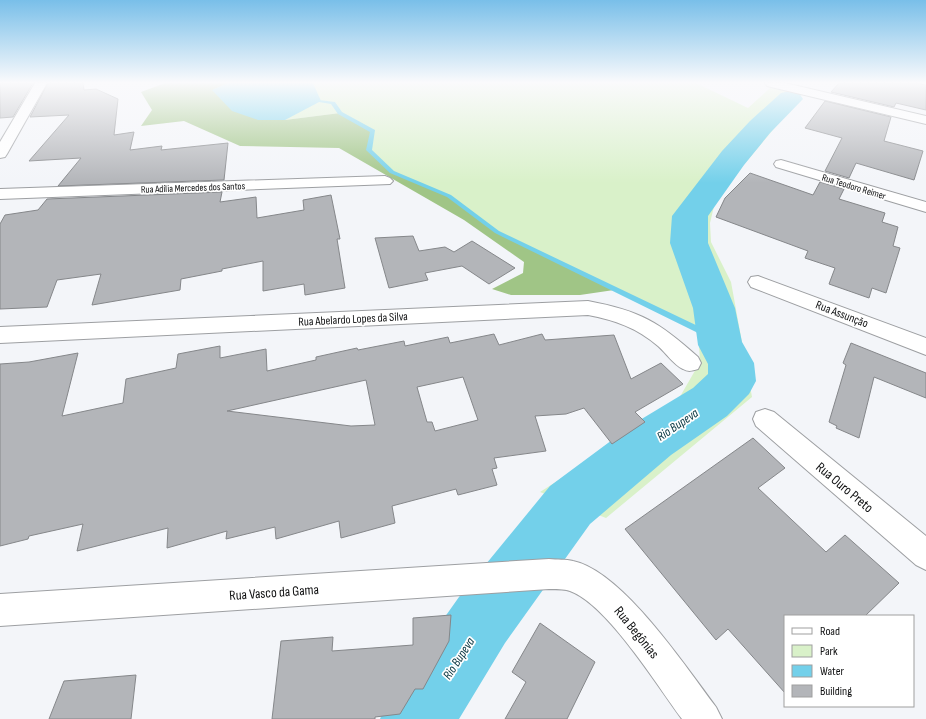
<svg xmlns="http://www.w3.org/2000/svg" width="926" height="719" viewBox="0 0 926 719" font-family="'Sofia Sans Condensed',sans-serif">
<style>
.green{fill:#d9f1c9}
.forest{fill:#a0c586}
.water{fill:#73d0ea}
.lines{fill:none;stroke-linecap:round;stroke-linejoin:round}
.stream{fill:#73d0ea;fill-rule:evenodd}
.river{fill:#73d0ea;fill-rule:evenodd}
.building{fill:#b3b5b9;stroke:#85878a;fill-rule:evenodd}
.minor-casing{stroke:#9d9fa2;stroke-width:2}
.major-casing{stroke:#9d9fa2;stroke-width:2}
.minor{fill:#fff;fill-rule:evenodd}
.major{fill:#fff;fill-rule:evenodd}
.labels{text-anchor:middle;stroke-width:3.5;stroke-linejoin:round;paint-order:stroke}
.far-street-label{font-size:10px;fill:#0e0f10;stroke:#fff}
.street-label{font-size:12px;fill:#0e0f10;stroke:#fff}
.water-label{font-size:13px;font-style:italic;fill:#03323d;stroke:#fff}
.near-street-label{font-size:14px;fill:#0e0f10;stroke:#fff}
</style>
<rect width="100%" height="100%" fill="#f3f5f9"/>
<path class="green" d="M 228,83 L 696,83 L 748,108 L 771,87 L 802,95 L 716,198 L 710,223 L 711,242 L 731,282 L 752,397 L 606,518 L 540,492 L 674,407 L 700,362 L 698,330 L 497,232 L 449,196 L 392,172 L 369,150 L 373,131 L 340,113 L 285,120 L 232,111 L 212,90 Z"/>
<path class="forest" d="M 165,83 L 228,83 L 213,90 L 285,120 L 340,113 L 373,131 L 369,150 L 392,172 L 449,196 L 497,232 L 580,271 L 614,290 L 580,295 L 511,295 L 492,289 L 523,273 L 524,262 L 464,220 L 339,148 L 240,146 L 184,121 L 141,126 L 152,110 L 141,92 Z"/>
<path class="water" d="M 228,83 L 313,83 L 321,101 L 285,120 L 258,120 L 232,111 L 212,90 Z"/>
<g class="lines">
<path class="stream" d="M 319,100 L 335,102 L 342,112 L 375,130 L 372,150 L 394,171 L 451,195 L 499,231 L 702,328 L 723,343 L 724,345 L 723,347 L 717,347 L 696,332 L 495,233 L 447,197 L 390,173 L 366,150 L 370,132 L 338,114 L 331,104 L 319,102 Z"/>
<path class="river" d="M 790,91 L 799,93 L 803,99 L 770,133 L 744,165 L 708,216 L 708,243 L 735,308 L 742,342 L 754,363 L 756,381 L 749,394 L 727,416 L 671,455 L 590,524 L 505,643 L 459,719 L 380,719 L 391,693 L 459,597 L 550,486 L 635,423 L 693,388 L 708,374 L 708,364 L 698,345 L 693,308 L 670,243 L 672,216 L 722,151 L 750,121 L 781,93 Z"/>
</g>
<path class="building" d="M 0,83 L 33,83 L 13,117 L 0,118 Z
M 48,83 L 83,83 L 84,90 L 96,89 L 118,99 L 114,135 L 134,132 L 130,150 L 162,146 L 161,150 L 228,143 L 224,180 L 58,186 L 81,158 L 29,161 L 69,115 L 30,117 Z
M 839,83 L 916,83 L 926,85 L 926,110 L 896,103 L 894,107 L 831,92 Z
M 825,101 L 891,117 L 884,141 L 923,151 L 914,180 L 856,163 L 849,178 L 825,171 L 842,138 L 805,128 Z
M 750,173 L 813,195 L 820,182 L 844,189 L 839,199 L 885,213 L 882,222 L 898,227 L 893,246 L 900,248 L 886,293 L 872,288 L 869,298 L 829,284 L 835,268 L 805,258 L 808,251 L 716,217 L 725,198 Z
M 222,192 L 220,202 L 256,197 L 257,218 L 304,210 L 303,200 L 331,195 L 340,239 L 337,239 L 345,288 L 305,295 L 304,284 L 263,291 L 263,261 L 222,269 L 222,271 L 181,279 L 180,290 L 92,305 L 101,274 L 57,280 L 47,307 L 0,309 L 0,224 L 5,215 L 38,210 L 47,199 Z
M 413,236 L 419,251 L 445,247 L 454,252 L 472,241 L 515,268 L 489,284 L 462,266 L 425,273 L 428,280 L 389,288 L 375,238 Z
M 494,334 L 499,345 L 542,334 L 545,340 L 614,335 L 631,379 L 661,363 L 683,384 L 635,412 L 645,422 L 612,444 L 584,408 L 566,414 L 535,416 L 546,451 L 494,458 L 497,468 L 492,469 L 497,485 L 458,495 L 456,489 L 392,506 L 395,523 L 341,538 L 339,521 L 276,539 L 275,527 L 226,539 L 227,531 L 167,548 L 168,528 L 77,551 L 83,524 L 29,536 L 28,539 L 0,546 L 0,364 L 29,362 L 78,353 L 62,416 L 123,403 L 126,379 L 176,368 L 178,354 L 220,346 L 220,358 L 266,349 L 267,371 L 316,360 L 316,357 L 357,348 L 358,350 L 404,341 L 405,346 L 448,337 L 450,343 ZM 463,377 L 478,420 L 435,431 L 432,422 L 427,422 L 417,387 ZM 366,380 L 375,425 L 351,426 L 227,411 Z
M 851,343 L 926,373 L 926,398 L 874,377 L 859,438 L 836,428 L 837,426 L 829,422 L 846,365 L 843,363 Z
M 753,438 L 785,468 L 758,488 L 826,552 L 845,535 L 899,583 L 865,616 L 785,616 L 785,693 L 728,629 L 716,640 L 625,529 Z
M 451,615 L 449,641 L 423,689 L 415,689 L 400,714 L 375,717 L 375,719 L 272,719 L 281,641 L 333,637 L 332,651 L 413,645 L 413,618 Z
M 540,623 L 595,662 L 567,719 L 505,719 L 526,682 L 512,672 Z
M 136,675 L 131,719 L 49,719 L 64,681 Z"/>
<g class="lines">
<g class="minor-casing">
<path id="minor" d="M 765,83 L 785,83 L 926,116 L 926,124 L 767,86 Z
M 781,160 L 926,202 L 926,212 L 776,167 L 774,164 L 776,161 Z
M 385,176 L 390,178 L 393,181 L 390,184 L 0,199 L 0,189 Z
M 758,276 L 926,338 L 926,355 L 751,287 L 748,282 L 751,277 Z
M 588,301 C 641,311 659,322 698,357 L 701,363 L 698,369 C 692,371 688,372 683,369 C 674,365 666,353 658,346 C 637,328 615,320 588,315 L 0,343 L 0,327 Z
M 765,409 L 774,412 L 926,536 L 926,570 L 916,565 L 756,426 L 753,419 L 756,412 Z
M 549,559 C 557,560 566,559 573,561 C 622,571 686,667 716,707 L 722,719 L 682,719 C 658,687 607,604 570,591 C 564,589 555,589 549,589 L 0,626 L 0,594 Z"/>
</g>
<g class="major-casing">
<path id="major" d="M 35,83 L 47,83 L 7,154 L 5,157 L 0,158 L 0,142 Z"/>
</g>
<use href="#minor" class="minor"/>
<use href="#major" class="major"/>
</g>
<linearGradient id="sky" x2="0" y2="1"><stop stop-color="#79bfe9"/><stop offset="0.45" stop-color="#fafafc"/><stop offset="1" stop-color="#fafafc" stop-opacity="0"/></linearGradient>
<rect width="926" height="183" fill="url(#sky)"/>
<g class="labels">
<g class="far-street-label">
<text transform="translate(854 186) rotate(17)" y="4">Rua Teodoro Reimer</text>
<text transform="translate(193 187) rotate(-2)" y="4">Rua Adília Mercedes dos Santos</text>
</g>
<g class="street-label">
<text transform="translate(842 314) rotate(21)" y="4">Rua Assunção</text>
<text transform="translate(353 319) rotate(-3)" y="4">Rua Abelardo Lopes da Silva</text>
</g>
<g class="water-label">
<text transform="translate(677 424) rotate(-34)" y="5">Rio Bupeva</text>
<text transform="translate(458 658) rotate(-57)" y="5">Rio Bupeva</text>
</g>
<g class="near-street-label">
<text transform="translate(845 487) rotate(40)" y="5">Rua Ouro Preto</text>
<text transform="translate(274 592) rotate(-4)" y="5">Rua Vasco da Gama</text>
<text transform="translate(637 632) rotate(51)" y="5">Rua Begônias</text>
</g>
</g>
<rect x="784" y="615" width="130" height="92" fill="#ffffff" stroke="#9f9f9f"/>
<rect x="792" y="628" width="20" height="6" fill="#ffffff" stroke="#9f9f9f"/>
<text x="820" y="635" font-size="12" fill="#0e0f10">Road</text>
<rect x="792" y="645" width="20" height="12" fill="#d9f1c9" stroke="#9f9f9f"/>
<text x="820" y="655" font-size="12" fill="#0e0f10">Park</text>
<rect x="792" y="665" width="20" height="12" fill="#73d0ea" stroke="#9f9f9f"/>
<text x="820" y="675" font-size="12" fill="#0e0f10">Water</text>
<rect x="792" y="685" width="20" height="12" fill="#b3b5b9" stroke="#9f9f9f"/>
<text x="820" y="695" font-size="12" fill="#0e0f10">Building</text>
</svg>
